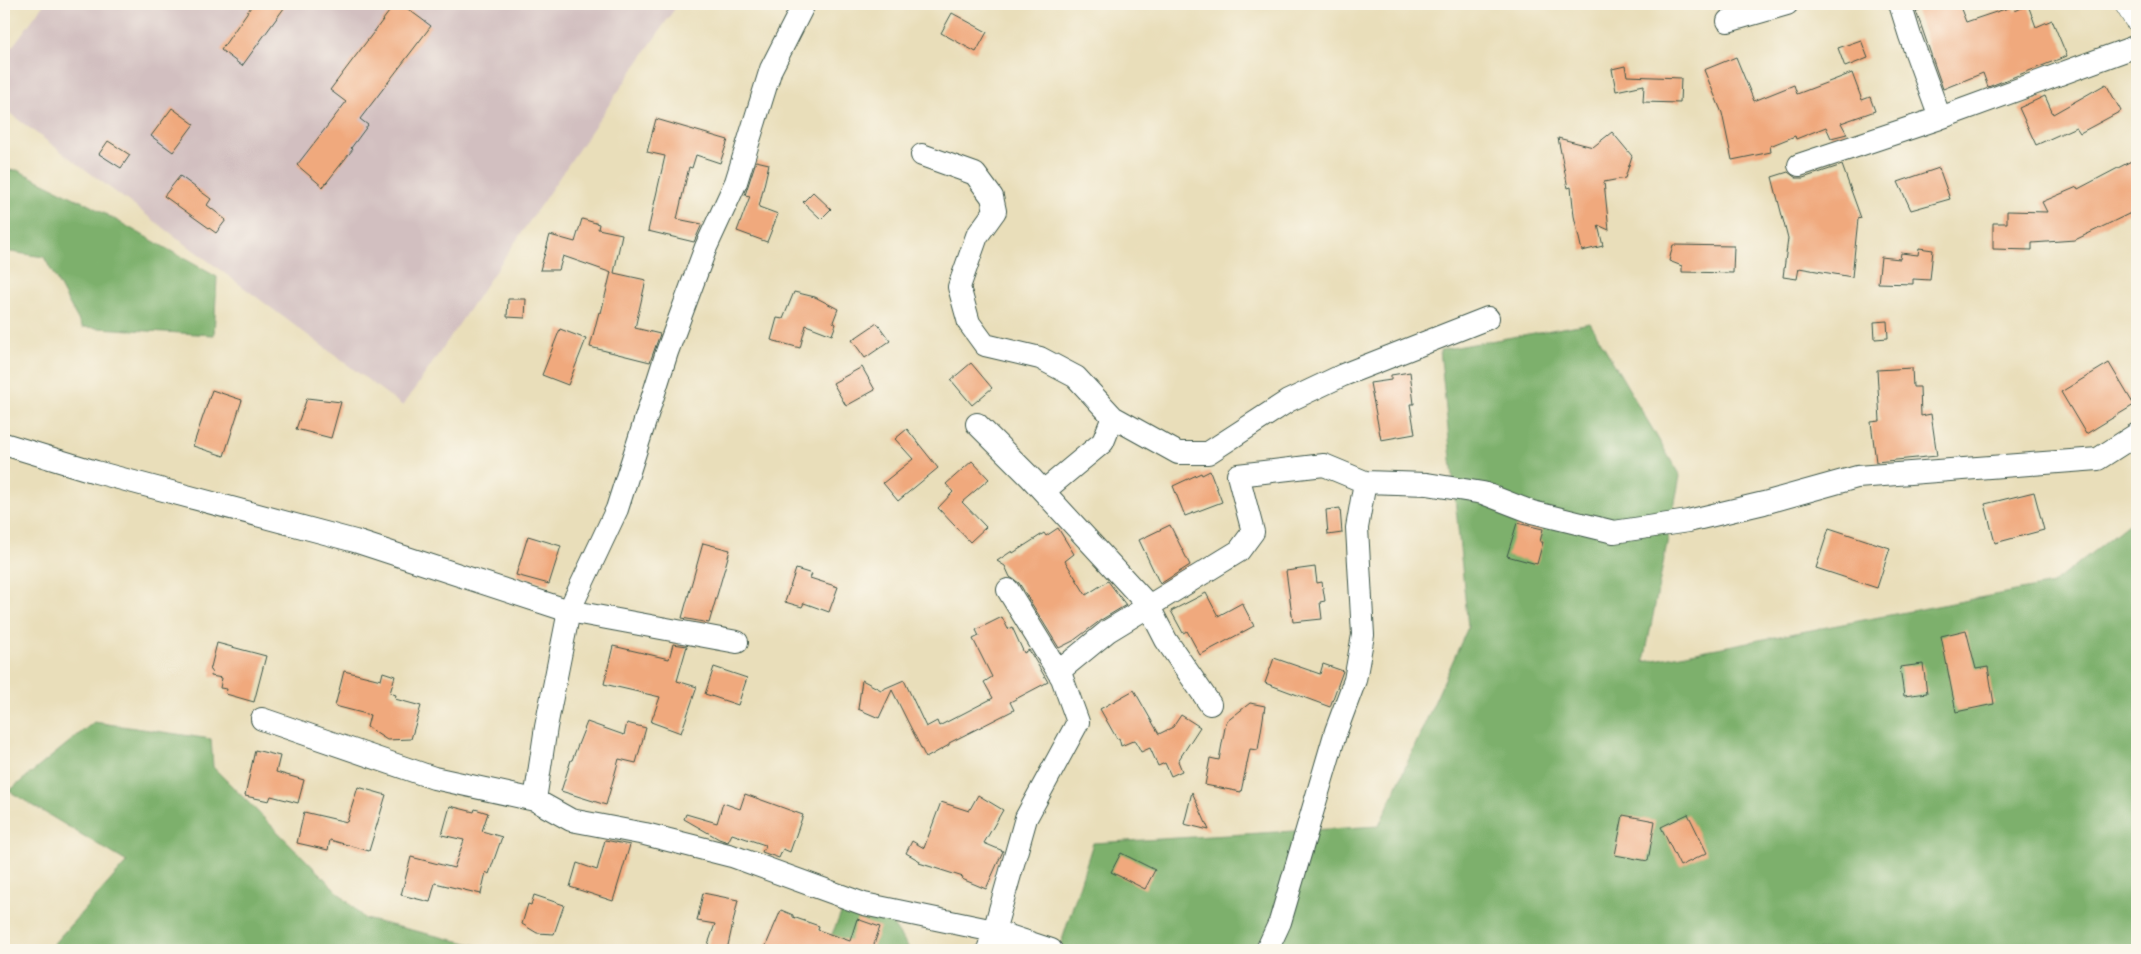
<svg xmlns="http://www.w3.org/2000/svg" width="2141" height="954" viewBox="0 0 2141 954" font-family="'Comic Neue',sans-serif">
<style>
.industrial{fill:#d2bfc0}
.forest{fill:#7db06c;stroke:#4e7650}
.building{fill:#f0a97d}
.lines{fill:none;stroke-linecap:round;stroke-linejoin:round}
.minor-casing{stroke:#3d5548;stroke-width:24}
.major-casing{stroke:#3d5548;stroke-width:29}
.minor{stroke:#fff;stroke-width:22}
.major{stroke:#fff;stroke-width:28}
</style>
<rect width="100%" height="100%" fill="#fbf7ec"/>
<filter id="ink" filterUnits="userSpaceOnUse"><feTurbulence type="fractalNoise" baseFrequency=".02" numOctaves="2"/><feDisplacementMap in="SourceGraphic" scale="10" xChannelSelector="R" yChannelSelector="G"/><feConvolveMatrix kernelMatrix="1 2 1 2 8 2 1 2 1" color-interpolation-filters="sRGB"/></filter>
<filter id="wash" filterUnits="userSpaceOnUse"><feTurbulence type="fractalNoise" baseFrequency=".0096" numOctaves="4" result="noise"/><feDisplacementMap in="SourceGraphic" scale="20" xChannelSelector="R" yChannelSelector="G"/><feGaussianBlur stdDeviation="1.12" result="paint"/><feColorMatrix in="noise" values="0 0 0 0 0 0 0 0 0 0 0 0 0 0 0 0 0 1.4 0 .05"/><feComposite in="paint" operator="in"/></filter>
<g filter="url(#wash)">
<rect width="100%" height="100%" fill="#e9deba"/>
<path class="industrial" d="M 44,4 L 678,4 L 403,406 L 4,109 L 4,58 Z"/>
<path class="forest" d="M 17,170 L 91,206 L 217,277 L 214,335 L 82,327 L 44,257 L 4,251 L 4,171 Z
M 1590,323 L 1680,476 L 1644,662 L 2052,584 L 2137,517 L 2137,834 L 2136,865 L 2137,871 L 2137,950 L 1059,950 L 1093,843 L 1379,826 L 1468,627 L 1440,350 Z
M 94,722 L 211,739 L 213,767 L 365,919 L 496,950 L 48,950 L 127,862 L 9,791 Z
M 843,909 L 884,912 L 910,950 L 825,950 Z"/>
<g id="blocks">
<path class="building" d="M 253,4 L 287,4 L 242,66 L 221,50 Z
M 395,4 L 401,4 L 431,26 L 360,119 L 368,125 L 351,148 L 353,149 L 323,187 L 297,165 L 346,102 L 330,90 Z
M 1935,4 L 1959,4 L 1966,22 L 2014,6 L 2015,11 L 2028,5 L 2036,27 L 2052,20 L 2067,56 L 1988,87 L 1983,73 L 1943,89 L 1916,11 Z
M 952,13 L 987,32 L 976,52 L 941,33 Z
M 1861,40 L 1868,58 L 1845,67 L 1838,48 Z
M 1736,57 L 1754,101 L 1794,85 L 1797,94 L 1852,73 L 1862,100 L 1870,97 L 1875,111 L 1841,123 L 1847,134 L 1831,138 L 1826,127 L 1796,139 L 1795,136 L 1770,146 L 1771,152 L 1732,160 L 1722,113 L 1704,70 Z
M 1625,66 L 1627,76 L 1681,78 L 1680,103 L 1643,102 L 1644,85 L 1616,91 L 1612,69 Z
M 2106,84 L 2121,111 L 2080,133 L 2076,127 L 2036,145 L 2019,108 L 2045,96 L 2053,114 Z
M 172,108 L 194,124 L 173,152 L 151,136 Z
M 656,119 L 728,140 L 720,163 L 696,155 L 692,168 L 689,167 L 677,219 L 702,224 L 694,242 L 648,231 L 665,156 L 647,152 Z
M 1612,132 L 1632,156 L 1625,178 L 1604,182 L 1609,230 L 1598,225 L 1603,246 L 1582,251 L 1574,216 L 1571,187 L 1568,188 L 1558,138 L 1593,147 Z
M 108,141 L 130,155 L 121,168 L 99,154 Z
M 2137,158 L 2137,210 L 2075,240 L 2032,243 L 2032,250 L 1993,249 L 1993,223 L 2007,223 L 2007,211 L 2047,212 L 2042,202 L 2077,187 L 2078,189 Z
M 756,161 L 769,164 L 759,207 L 778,214 L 767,242 L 737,231 L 750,196 L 745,195 Z
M 1842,165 L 1861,218 L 1858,219 L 1852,277 L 1799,268 L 1797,279 L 1783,277 L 1788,239 L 1772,177 L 1788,172 L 1796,178 L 1803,178 Z
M 1939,168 L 1950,199 L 1911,210 L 1898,182 Z
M 180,176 L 211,199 L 207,205 L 226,220 L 216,233 L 164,196 Z
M 813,192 L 831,209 L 821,219 L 803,202 Z
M 582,219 L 599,224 L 598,229 L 622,234 L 614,273 L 646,280 L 635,328 L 660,334 L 650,362 L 590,347 L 599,312 L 601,313 L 611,272 L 612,273 L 563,256 L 559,270 L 540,270 L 550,235 L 575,242 Z
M 1673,245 L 1734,246 L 1733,273 L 1682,272 L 1682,266 L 1669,261 Z
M 1919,248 L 1933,250 L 1930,280 L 1913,279 L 1913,284 L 1878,283 L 1881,257 L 1900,259 L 1901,253 L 1918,255 Z
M 794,292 L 815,297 L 838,309 L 833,322 L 836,324 L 832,335 L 806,325 L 800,348 L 771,340 L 777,318 L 783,319 Z
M 508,299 L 526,299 L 525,318 L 507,317 Z
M 1887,321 L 1888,338 L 1875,339 L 1874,322 Z
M 877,323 L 890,341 L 865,358 L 852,340 Z
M 560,329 L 586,339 L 568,385 L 542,375 Z
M 971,363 L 992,388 L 972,405 L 951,380 Z
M 2109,363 L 2134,405 L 2086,434 L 2061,392 Z
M 862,367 L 875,390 L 846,406 L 833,383 Z
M 1912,368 L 1913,387 L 1920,387 L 1921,416 L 1931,414 L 1937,456 L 1876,462 L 1871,422 L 1880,421 L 1877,370 Z
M 1410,372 L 1414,404 L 1410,404 L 1415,434 L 1381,440 L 1370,383 L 1391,380 L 1391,375 Z
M 212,390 L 242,400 L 224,456 L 193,446 Z
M 307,398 L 341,402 L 331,438 L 296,429 Z
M 907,429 L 938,468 L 898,501 L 883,483 L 913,459 L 895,439 Z
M 972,461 L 989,479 L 962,502 L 986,527 L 970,542 L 938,508 L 953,492 L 946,484 Z
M 1210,471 L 1222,502 L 1185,516 L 1173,486 L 1201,473 L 1202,475 Z
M 2034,492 L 2044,530 L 1995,543 L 1985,504 Z
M 1340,508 L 1342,533 L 1328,535 L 1326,510 Z
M 1517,523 L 1543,529 L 1540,542 L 1543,542 L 1537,564 L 1507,556 Z
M 1170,525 L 1190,565 L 1160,584 L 1139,540 Z
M 1058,528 L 1074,554 L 1065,561 L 1086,595 L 1108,581 L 1126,605 L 1101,620 L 1073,641 L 1059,648 L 1019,583 L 1010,577 L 1005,566 L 997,561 L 1012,551 L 1013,553 L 1044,533 L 1046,536 Z
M 1829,528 L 1890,548 L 1877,588 L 1816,568 Z
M 528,536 L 561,546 L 549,584 L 516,575 Z
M 703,543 L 730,550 L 709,623 L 682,618 Z
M 1315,567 L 1317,583 L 1322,582 L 1325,601 L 1320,602 L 1322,619 L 1293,622 L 1286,571 Z
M 796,569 L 812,574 L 810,578 L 838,587 L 829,612 L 804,603 L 802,607 L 785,602 Z
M 1206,593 L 1218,616 L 1242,603 L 1254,626 L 1200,655 L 1187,631 L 1183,633 L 1171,611 Z
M 1002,617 L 1008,629 L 1012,627 L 1024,653 L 1029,650 L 1048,682 L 1010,702 L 1014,710 L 949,743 L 949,745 L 926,758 L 892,690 L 879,718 L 858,709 L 862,680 L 881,690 L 904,680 L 926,727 L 937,721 L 939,726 L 993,698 L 984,682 L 992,677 L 973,639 L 979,636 L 976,630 Z
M 1966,630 L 1976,669 L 1988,667 L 1994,704 L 1956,712 L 1941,636 Z
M 217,643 L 266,656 L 254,702 L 226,694 L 227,689 L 220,688 L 222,678 L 211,676 L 212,671 L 210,671 Z
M 673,644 L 687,646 L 677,681 L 697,687 L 681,733 L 651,722 L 660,697 L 604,684 L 613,646 L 669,659 Z
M 1274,658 L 1320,674 L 1323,664 L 1343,671 L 1330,707 L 1265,683 Z
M 1923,664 L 1927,693 L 1904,696 L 1900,667 Z
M 714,667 L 747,678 L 738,705 L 705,694 Z
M 344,671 L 381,680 L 383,672 L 395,676 L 390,693 L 396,695 L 395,699 L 421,706 L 411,739 L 387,740 L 367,727 L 370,715 L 335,706 Z
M 1134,690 L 1159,734 L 1173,727 L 1181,715 L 1200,727 L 1178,761 L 1182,771 L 1171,776 L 1165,763 L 1158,766 L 1150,748 L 1141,752 L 1135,740 L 1121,746 L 1119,738 L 1117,739 L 1100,709 Z
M 1250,703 L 1265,706 L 1258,750 L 1250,749 L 1241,792 L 1205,785 L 1210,758 L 1219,760 L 1226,722 Z
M 587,722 L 624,735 L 627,723 L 646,728 L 636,763 L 619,759 L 606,805 L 561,791 L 571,760 L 572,760 Z
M 255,750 L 280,756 L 276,772 L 304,780 L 298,803 L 271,796 L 269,801 L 245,796 Z
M 358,787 L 386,795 L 369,851 L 330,840 L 328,850 L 297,843 L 304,812 L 347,822 Z
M 1192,792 L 1209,830 L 1184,824 Z
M 745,794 L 803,815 L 790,852 L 783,849 L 779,858 L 762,852 L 765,845 L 732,834 L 728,842 L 719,839 L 684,819 L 686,814 L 717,823 L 723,803 L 740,809 Z
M 978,795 L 1003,810 L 984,843 L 1003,851 L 986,889 L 962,879 L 963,877 L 919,863 L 920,861 L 906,853 L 912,841 L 924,848 L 941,802 L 969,811 Z
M 450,806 L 474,812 L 475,809 L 488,813 L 482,831 L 502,837 L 489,874 L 486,872 L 481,894 L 435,883 L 430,902 L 401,895 L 411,857 L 454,868 L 464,840 L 442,835 Z
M 1688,814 L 1707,853 L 1680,866 L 1661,827 Z
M 1623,815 L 1655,821 L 1648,861 L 1615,855 Z
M 605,840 L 630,845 L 613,901 L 570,887 L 577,863 L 597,870 Z
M 1121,853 L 1155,870 L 1145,889 L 1111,872 Z
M 703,893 L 738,900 L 727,950 L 706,950 L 715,924 L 697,921 Z
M 534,895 L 564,905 L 554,934 L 537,933 L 522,924 L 528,904 L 531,905 Z
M 781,910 L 793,915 L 793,917 L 819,926 L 818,930 L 850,941 L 857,919 L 880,927 L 872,950 L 764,950 Z"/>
</g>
</g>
<g filter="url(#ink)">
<use href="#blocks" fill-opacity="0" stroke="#3d5548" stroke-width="1"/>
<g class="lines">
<g class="minor-casing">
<path id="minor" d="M 804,4 L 771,69 L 736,182 L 706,247 L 667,352 L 617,509 L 569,611 L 546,727 L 535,800 L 571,820 L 645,834 L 732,856 L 864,904 L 994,931 L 988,950
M 1900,4 L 1910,36 L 1940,118
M 1728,21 L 1787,4
M 922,155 L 975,174 L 992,197 L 995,211 L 977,236 L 959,287 L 969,323 L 985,345 L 1040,358 L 1076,377 L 1113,417 L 1178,453 L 1208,453 L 1288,401 L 1343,375 L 1488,318
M 1799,165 L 1940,118 L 2137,46
M 977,424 L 1031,478 L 1148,605 L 1166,640 L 1210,704
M 4,444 L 96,472 L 355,541 L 569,611 L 737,642
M 1044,491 L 1103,442 L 1113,417
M 1008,590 L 1062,678 L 1078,722 L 1026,818 L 994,931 L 1051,950
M 1058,672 L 1108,631 L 1239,551 L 1253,532 L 1238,475 L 1324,465 L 1365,482 L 1427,484 L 1483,493 L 1532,512 L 1614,532 L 1688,521 L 1764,503 L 1857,477 L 2098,459 L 2137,434
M 262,719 L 434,778 L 535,800
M 1267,950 L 1280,922 L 1336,731 L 1355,680 L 1363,635 L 1357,528 L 1365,482"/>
</g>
<g class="major-casing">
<path id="major" d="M 2129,4 L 2137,17"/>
</g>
<use href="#minor" class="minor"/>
<use href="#major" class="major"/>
</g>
</g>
<rect width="2141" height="954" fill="none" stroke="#fbf7ec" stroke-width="20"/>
</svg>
